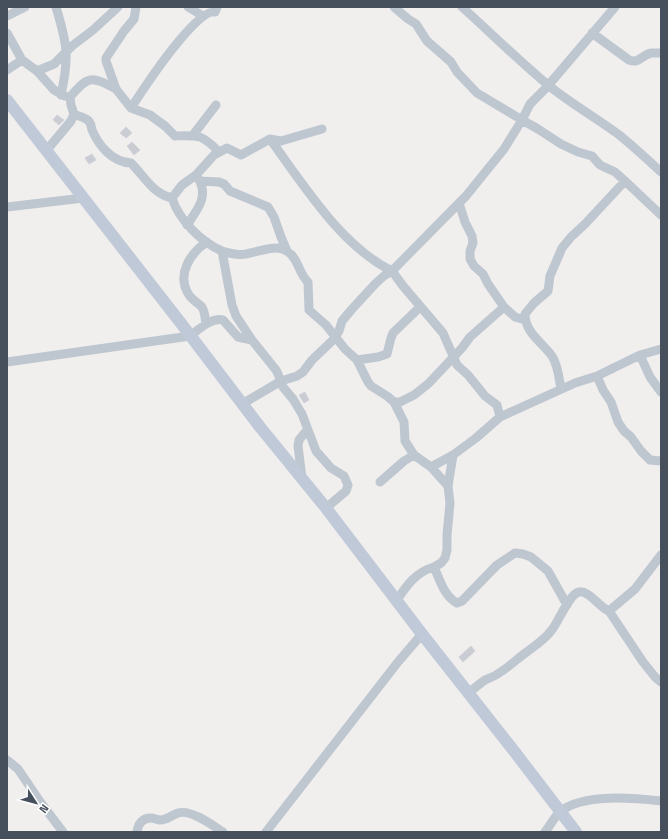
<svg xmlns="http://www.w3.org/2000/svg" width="668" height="839" viewBox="0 0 668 839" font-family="'Space Grotesk',sans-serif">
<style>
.building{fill:#caccd4;stroke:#d2d3da}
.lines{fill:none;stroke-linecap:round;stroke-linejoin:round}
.street{stroke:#bec7d0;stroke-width:9}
.secondary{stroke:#c0c9d7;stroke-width:12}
</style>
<rect width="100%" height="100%" fill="#f1eeee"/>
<path class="building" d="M 57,115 L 64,120 L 59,125 L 53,120 Z
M 126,127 L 132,133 L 126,138 L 120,133 Z
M 132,142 L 140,150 L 134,155 L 127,146 Z
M 92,154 L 96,160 L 89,164 L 85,158 Z
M 305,392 L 309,400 L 304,403 L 299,395 Z
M 471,646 L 475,651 L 463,662 L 459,657 Z"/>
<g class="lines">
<path class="street" d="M 56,7 C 60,21 65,36 66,51 C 67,65 64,81 61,95
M 136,7 L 134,19 L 124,31 L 106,58 L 106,61 L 116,89 L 131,108 L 150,115 L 165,126 L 175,136 C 198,135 202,134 219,152
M 188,7 L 203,16
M 394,7 L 408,19 L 416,24 L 427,41 L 451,62 L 457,72 L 477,93 L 522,120 L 538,129 L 561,144 L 578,152 L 592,156 L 600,165 L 615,172 L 625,181
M 462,7 C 491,33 518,60 548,85 C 570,103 595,117 618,134 C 633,146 647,159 661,172
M 7,16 L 25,7
M 7,33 L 22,60
M 592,33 L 629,60 C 639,64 642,55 651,53 C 654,53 658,53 661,53
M 7,70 L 22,60 L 37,71 L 54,64 L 72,46 L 93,30 L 118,7
M 37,71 L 54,90 L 65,96
M 131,108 C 142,91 196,8 215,12 L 217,7
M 74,114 C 78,116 83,117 86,119 C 91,121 91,126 92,130 C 99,146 112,162 131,163 C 144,176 153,194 172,198 C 179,220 201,242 222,251 L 232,305 L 236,316 L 252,340
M 193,135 L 216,105
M 270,139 C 303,184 341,246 392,271 L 466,196 L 504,149 L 522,120 L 530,104 L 546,88 L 615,7
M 46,151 L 71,121 L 74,114 L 71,105 L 70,97 C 89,75 91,76 116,89
M 200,181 L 219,182 L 224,184 L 230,191 L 268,207 L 274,217 L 281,237 L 287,251
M 172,198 L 182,185 L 196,175 L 214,155 L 227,148 L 241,155 L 270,139 L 281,141 L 322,129
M 459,203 L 465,222 L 472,236 L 473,243 L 470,251 L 470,259 L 474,266 L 483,274 L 488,284 L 504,307 L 515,317 L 525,320
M 7,207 L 83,198
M 187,225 C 198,209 209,196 198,178
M 222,251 C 230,253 238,256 246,254 C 259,252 276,243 288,252 C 298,258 299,274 308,282 L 309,310 L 326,325 L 345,349 L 357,360 L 368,382 L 371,386 L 387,396 L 394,402 L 404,422 L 405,441 L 414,455
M 206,324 C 205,318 205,310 201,306 C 197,302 192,300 189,295 C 176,275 190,253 207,242
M 640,355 L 650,377 L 661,392
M 357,360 L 378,357 L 387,354 L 391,338 L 393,333 L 420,307
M 7,362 L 190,336 C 198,330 212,317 223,320 L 238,337 L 252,340 L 276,370 L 278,374 L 283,387 L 293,399 L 302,414 L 316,451 L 331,468 L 344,476 L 348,485 L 346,491 L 326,508
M 597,376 L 603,390 L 611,402 L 618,422 L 624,431 L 631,437 L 641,451 L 650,460 L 661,461
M 561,389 C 559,378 558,365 552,356 C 542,342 525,333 525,314 L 534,303 L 548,291 L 550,276 L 562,248 L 571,237 L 585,224 L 625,181 L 661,215
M 394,402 L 400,402 L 414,395 L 428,384 L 462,348 L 470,337 L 504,307
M 242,404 L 281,381 L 297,376 L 303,372 L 312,360 L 333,340 L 339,331 L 342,321 L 352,309 L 376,283 L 385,275 L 392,271 L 403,286 L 443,333 L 457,365 L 468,375 L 485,396 L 497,405 L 500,417
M 431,467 L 448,486
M 302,478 L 298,446 L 299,440 L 307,430
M 380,482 L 404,461 L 414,455 L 431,467 L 453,455
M 397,600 C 407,585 416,572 434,567
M 567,605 L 548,571 L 531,557 L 523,554 L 515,553 L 497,565 L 462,601 L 457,603 C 444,596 440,580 434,567 L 441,563 L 445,558 L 447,550 L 447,535 L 450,503 L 448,486 L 453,455 L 476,438 L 500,417 L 575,383 L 597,376 L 640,355 L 661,349
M 609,611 L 643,662 L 655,677 L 661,682
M 468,693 C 474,689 479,684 485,680 C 490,678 495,676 499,673 C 509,667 518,658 528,651 C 536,645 545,639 551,631 C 558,623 569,594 579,592 C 589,590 599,607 609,611 L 635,589 L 661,555
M 7,760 L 18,769 L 41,803 L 63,832
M 137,832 C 138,824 142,818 151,818 C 154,818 157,820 160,820 C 167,820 172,815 178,813 C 191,809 212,825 223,832
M 266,832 L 398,662 L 422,634
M 545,832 C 550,826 554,817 560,812 C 582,793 634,798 661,801"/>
<path class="secondary" d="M 7,100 L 180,322 L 260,427 L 326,508 L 422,634 L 514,751 L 576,832"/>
</g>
<rect width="668" height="839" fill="none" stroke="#464f5c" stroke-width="16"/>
<g transform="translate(36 803) rotate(126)" stroke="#ffffff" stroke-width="3" paint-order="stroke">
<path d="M0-3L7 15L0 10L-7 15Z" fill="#464f5c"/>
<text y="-6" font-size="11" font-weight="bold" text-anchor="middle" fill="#464f5c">N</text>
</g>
</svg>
